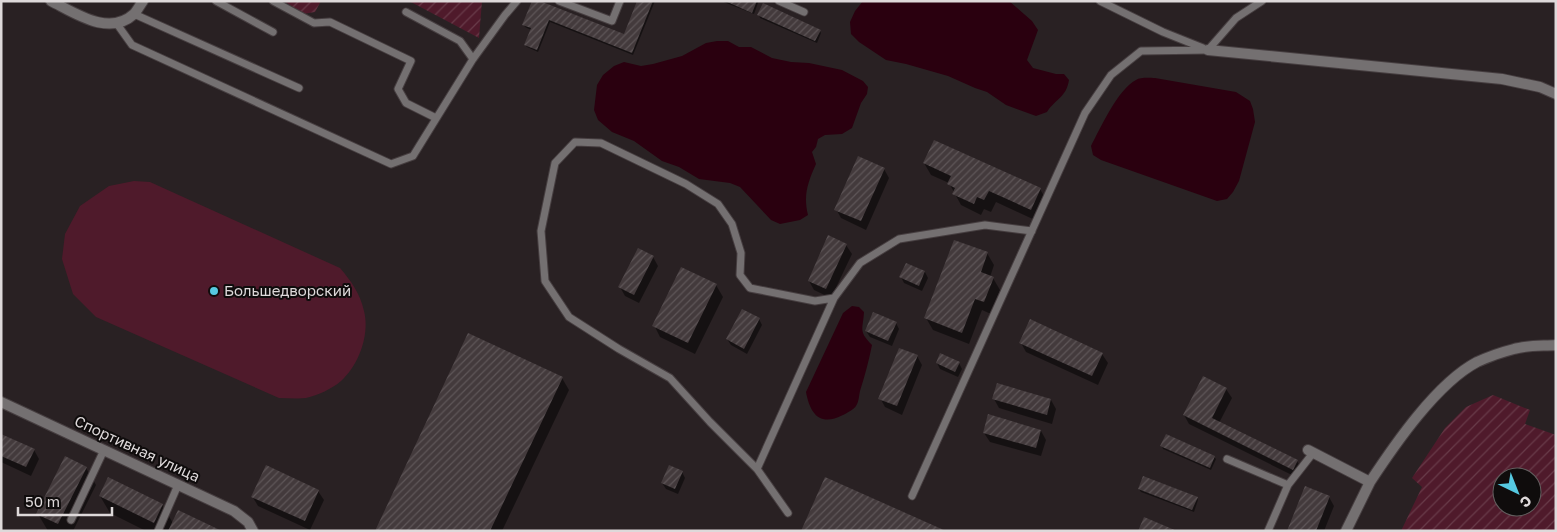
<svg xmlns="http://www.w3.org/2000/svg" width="1557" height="532" viewBox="0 0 1557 532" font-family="'Golos Text',sans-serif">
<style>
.green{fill:#4f1a2b}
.garden{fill:url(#garden-furrows);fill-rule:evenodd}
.water{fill:#2a000f}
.shadow{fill:#0007}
.building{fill:url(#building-hatch)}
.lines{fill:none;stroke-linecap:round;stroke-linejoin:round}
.lane-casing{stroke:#463e40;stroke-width:9}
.street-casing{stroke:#463e40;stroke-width:12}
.lane{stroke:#747071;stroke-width:7}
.street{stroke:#747071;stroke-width:10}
.poi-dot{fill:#56c9e1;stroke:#0f0c0c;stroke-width:2}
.labels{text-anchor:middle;stroke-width:4;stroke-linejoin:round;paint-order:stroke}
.poi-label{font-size:15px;fill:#ded9da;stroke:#0f0c0c;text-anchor:start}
.street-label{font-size:15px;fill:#ded9da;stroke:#0f0c0c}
</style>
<defs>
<pattern id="garden-furrows" width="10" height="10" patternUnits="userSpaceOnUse" patternTransform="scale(1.25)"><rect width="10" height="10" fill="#4f1a2b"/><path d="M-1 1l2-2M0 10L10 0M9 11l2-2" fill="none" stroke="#683b49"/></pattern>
<pattern id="building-hatch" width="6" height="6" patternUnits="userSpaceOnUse" patternTransform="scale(1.25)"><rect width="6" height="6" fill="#433a3c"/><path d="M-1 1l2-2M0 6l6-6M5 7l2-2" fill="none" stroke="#5e5658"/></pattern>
</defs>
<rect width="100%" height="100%" fill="#292123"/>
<path class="green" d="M 134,181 L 150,182 L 340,268 C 351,281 360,293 364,311 C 370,334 359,365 341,381 C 332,389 318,395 306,398 C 298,399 288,398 279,398 L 96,317 L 73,294 L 62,259 L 65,234 L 80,206 L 109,186 Z"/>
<path class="garden" d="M 284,1 L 321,1 L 315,12 L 303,14 Z
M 409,1 L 482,1 L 479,38 Z
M 1493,395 L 1530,410 L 1525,424 L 1556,435 L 1556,531 L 1401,531 L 1422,487 L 1412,478 L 1445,428 L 1466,407 ZM 1502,477 L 1532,477 L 1532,507 L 1502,507 Z"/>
<path class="water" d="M 863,1 L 1009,1 L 1032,21 L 1038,30 L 1027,60 L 1033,68 L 1056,74 L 1064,74 L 1069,80 C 1066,98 1056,98 1047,112 L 1036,116 L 1006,105 L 987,92 L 975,88 L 948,76 L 906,64 L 886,60 L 859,42 L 851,34 L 850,22 L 855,11 Z
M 717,41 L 728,41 L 739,47 L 751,47 L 772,58 L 791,62 L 809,63 L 842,70 L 863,81 L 868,87 L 867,94 L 861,103 L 852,128 L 842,134 L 825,135 L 818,139 L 816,147 L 812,152 L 816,164 C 808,182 803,195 808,215 L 800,220 L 780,224 L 771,220 L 740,187 L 730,183 L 699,179 L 679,167 L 662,161 L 634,141 L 612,132 L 598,120 L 594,110 L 597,85 L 603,75 L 614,66 L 624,62 L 641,66 L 653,64 L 682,56 L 706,43 Z
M 1155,78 L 1236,92 L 1250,101 L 1253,109 L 1255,122 L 1239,181 L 1233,192 L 1227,199 L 1217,201 L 1101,160 L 1093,155 L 1091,146 C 1100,129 1118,89 1136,80 C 1140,77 1150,78 1155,78 Z
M 852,306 L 859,307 L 864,312 C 863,330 858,331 872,345 C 869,360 865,375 860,391 C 859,395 859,402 856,406 C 854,409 847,413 843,415 C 820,427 810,414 806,392 L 843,313 Z"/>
<path class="shadow" d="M 533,1 L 625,36 L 638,1 L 655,1 L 633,55 L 550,22 L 538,52 L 527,47 L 525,45 L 531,30 L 525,27 L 524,25 Z
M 721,1 L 757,1 L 758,3 L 754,14 Z
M 759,15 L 820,31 L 821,33 L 817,43 L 760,18 Z
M 924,163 L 1040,189 L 1047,201 L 1037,221 L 996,202 L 991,212 L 984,209 L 981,215 L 961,205 L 949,183 L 931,175 Z
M 884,169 L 889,178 L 866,230 L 841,218 L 836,209 Z
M 846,245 L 852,254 L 831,298 L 814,290 L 809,281 Z
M 987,253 L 994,265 L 990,277 L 993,278 L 1000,290 L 991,314 L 982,310 L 969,344 L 933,330 L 926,318 Z
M 653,257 L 658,266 L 639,303 L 625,296 L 620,287 Z
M 925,272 L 928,278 L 922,291 L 904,283 L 901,277 Z
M 716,285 L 723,297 L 695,354 L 660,337 L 654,325 Z
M 759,319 L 762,325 L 747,354 L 731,345 L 727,339 Z
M 896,323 L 899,329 L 892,346 L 870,337 L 866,331 Z
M 1021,343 L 1102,354 L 1108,363 L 1098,385 L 1026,352 Z
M 917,356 L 922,365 L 902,415 L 885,407 L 880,398 Z
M 937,363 L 959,363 L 962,369 L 958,377 L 940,369 Z
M 1204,377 L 1226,389 L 1232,398 L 1219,423 L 1297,461 L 1302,470 L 1298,478 L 1189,424 L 1184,415 Z
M 562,378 L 569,390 L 502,531 L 376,531 Z
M 994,399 L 1051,400 L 1056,409 L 1052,424 L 999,408 Z
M 1041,431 L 1046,440 L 1041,456 L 990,442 L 984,433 Z
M 1,435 L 34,450 L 39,459 L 31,476 L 1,462 Z
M 1162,446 L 1214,457 L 1216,459 L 1211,470 L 1163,449 Z
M 86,468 L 96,485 L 73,531 L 48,531 L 38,514 Z
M 682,472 L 685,478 L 678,494 L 666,489 L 662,483 Z
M 1139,489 L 1197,498 L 1198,500 L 1194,512 L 1141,492 Z
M 318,491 L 324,500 L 310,530 L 258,506 L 252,496 Z
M 100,496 L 162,505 L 173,523 L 170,531 L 169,529 L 168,531 L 146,531 L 110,513 Z
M 1329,497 L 1334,506 L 1324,531 L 1288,531 Z"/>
<path class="building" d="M 532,1 L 540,1 L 624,34 L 637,1 L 653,1 L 632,53 L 549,20 L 537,50 L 524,45 L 531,28 L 522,25 Z
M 725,1 L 757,1 L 752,13 Z
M 763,3 L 821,30 L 815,41 L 757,15 Z
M 934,140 L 1041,188 L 1031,210 L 989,191 L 984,200 L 977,197 L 974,204 L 952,194 L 955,188 L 947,184 L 951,176 L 923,163 Z
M 858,156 L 885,168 L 861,221 L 834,210 Z
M 828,235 L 847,244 L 826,289 L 808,281 Z
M 954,240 L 988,252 L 981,272 L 994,277 L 984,302 L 975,299 L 962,333 L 924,318 Z
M 638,248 L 654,256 L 634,295 L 618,287 Z
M 906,263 L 925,271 L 919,286 L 899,277 Z
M 681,267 L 717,284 L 688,343 L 652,326 Z
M 742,309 L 760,318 L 744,349 L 726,339 Z
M 873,312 L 897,322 L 888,341 L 865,331 Z
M 1030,319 L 1103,353 L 1092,376 L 1019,343 Z
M 468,333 L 563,377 L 490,531 L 375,531 Z
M 899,348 L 918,355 L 897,406 L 878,399 Z
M 940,353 L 960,362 L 955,372 L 936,363 Z
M 1203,376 L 1227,388 L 1212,418 L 1298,460 L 1293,470 L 1183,415 Z
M 997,383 L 1051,399 L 1047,415 L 992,399 Z
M 988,414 L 1041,430 L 1036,448 L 983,433 Z
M 1,434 L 35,449 L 26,467 L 1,456 Z
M 1166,434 L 1215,456 L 1210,468 L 1160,446 Z
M 65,456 L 87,467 L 58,524 L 36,514 Z
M 266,465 L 319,490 L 305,521 L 251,497 Z
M 669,465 L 683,471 L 675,489 L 661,483 Z
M 1143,476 L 1198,497 L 1192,510 L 1138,489 Z
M 108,477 L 163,504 L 154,523 L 99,496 Z
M 825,477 L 946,531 L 801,531 Z
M 1305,486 L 1330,496 L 1316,531 L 1287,531 Z
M 178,510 L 222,531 L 168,531 Z
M 1144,517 L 1177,531 L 1138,531 Z"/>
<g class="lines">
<g class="lane-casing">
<path id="lane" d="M 216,1 L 273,32
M 273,1 L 314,23 L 330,22 L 411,61 L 398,89 L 406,103 L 436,118
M 559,1 L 612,21 L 620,1
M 779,1 L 804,12
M 1100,1 L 1163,32 L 1203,48
M 406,12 L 460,41 L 473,59
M 134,14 L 299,88
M 117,24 L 132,45 L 391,164 L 413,156 L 473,59 L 505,15 L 517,1
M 1227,459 L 1288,485
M 757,469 L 834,298
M 912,496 L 1085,113 L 1111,75 L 1141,51 L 1208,50 L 1236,18 L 1262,1
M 788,513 L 757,469 L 710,422 L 670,378 L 619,349 L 569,317 L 545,281 L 541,231 L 555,163 L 575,142 L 601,143 L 686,184 L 718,204 L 732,224 L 741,253 L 740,275 L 750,288 L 815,301 L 834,298 L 860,263 L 899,239 L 985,225 L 1032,231
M 71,520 L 104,450
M 158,531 L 178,485
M 1268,531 L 1288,485 L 1313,453"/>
</g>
<g class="street-casing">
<path id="street" d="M 51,1 C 75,13 109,37 134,14 C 137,11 140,5 143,1
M 1208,50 L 1502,79 L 1540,87 L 1556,94
M 1,402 L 234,511 L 248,522 L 253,531
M 1308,450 L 1370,482 L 1346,531
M 1370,482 C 1395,444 1437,383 1477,362 C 1488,357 1502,352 1514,349 C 1526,345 1542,346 1556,345"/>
</g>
<use href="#lane" class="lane"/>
<use href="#street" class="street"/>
</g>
<circle class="poi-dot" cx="214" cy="291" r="5"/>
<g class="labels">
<g class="poi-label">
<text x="224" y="296">Большедворский</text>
</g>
<g class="street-label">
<text transform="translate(137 449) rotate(25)" y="5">Спортивная улица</text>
</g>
</g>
<rect width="1557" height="532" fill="none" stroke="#ded9da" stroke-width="5"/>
<g transform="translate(1517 492) rotate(137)"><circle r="24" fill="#0f0c0c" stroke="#625e5e"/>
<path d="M0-4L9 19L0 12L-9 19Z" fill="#56c9e1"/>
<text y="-8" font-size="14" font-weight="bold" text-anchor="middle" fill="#ded9da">С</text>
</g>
<path d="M18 507v8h94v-8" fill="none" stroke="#ded9da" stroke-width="2.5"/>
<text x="25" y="507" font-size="15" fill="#ded9da" stroke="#0f0c0c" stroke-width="4" paint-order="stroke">50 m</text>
</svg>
